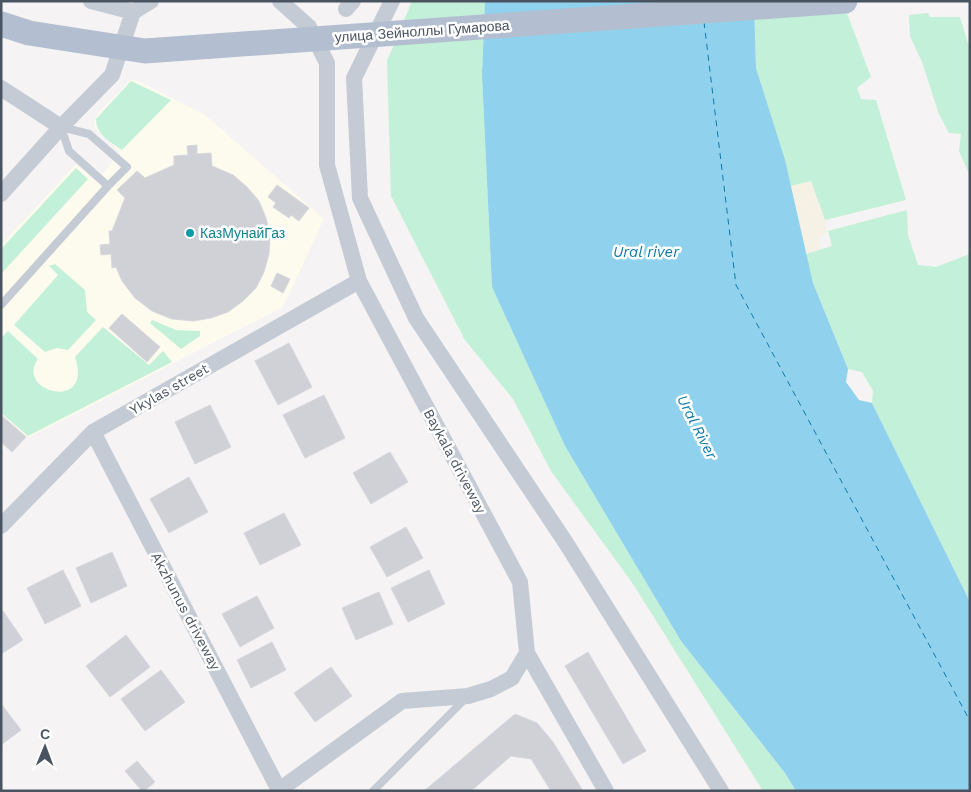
<svg xmlns="http://www.w3.org/2000/svg" width="971" height="792" viewBox="0 0 971 792" font-family="'Work Sans',sans-serif">
<style>
.commercial{fill:#fdfaee}
.green{fill:#c3f0d8}
.sand{fill:#f5f1e5}
.water{fill:#90d1ed}
.lines{fill:none;stroke-linecap:round;stroke-linejoin:round}
.ferry{stroke:#0d7aa8;stroke-width:1;stroke-dasharray:6 5;stroke-linecap:butt}
.building{fill:#cfd1d7;stroke:#d7d8de}
.lane{stroke:#c4cbd4;stroke-width:8}
.street{stroke:#c4cbd4;stroke-width:16}
.primary-bridge{stroke:#b3bfd0;stroke-width:25}
.culture-dot{fill:#0f9aa8;stroke:#fff;stroke-width:2}
.labels{text-anchor:middle;stroke-width:5;stroke-linejoin:round;paint-order:stroke}
.street-label{font-size:14px;fill:#4a5460;stroke:#fff}
.culture-label{font-size:14px;fill:#0d838f;stroke:#fff;text-anchor:start}
.water-label{font-size:15px;font-style:italic;fill:#0d7aa8;stroke:#fff}
</style>
<rect width="100%" height="100%" fill="#f5f3f3"/>
<path class="commercial" d="M 131,79 L 141,82 L 205,115 L 324,219 L 283,307 L 28,438 L 1,414 L 1,245 L 76,164 L 96,181 L 121,153 L 94,127 L 96,116 Z"/>
<path class="green" d="M 412,1 L 485,1 L 482,75 L 492,287 L 565,446 L 681,641 L 785,773 L 796,791 L 763,791 L 633,584 L 551,471 L 513,399 L 465,340 L 391,196 L 387,61 Z
M 754,1 L 845,8 L 871,77 L 857,88 L 861,99 L 876,100 L 906,200 L 825,220 L 811,182 L 791,186 L 756,68 Z
M 928,13 L 930,17 L 960,17 L 970,50 L 970,176 L 959,151 L 961,134 L 949,133 L 939,114 L 922,62 L 910,36 L 909,15 Z
M 131,81 L 171,100 L 122,150 C 111,142 96,135 96,119 Z
M 76,168 L 88,179 L 1,274 L 1,249 Z
M 907,210 L 908,235 L 918,265 L 936,267 L 970,254 L 970,602 L 872,403 L 873,391 L 862,372 L 848,369 L 813,283 L 806,254 L 832,246 L 828,231 Z
M 55,264 L 85,290 L 87,312 L 96,320 L 68,350 L 57,348 L 45,352 L 14,325 L 58,275 L 49,266 Z
M 152,320 L 176,330 L 200,331 L 200,336 L 181,349 L 150,323 Z
M 103,327 L 149,365 L 163,351 L 172,362 L 28,436 L 1,413 L 1,338 L 8,331 L 38,359 C 14,392 94,413 75,357 Z"/>
<path class="sand" d="M 811,181 L 825,220 L 827,234 L 818,236 L 821,249 L 806,254 L 791,186 Z"/>
<path class="water" d="M 485,1 L 754,1 L 756,68 L 785,160 L 813,283 L 848,369 L 846,382 L 859,400 L 872,403 L 970,602 L 970,791 L 796,791 L 785,773 L 681,641 L 565,446 L 492,287 L 482,75 Z"/>
<g class="lines">
<path class="ferry" d="M 704,22 L 736,285 L 970,721"/>
</g>
<path class="building" d="M 197,145 L 197,154 L 211,153 L 212,166 L 233,175 L 247,187 L 259,201 L 266,218 L 270,236 L 269,254 L 264,272 L 256,288 L 243,301 L 228,312 L 211,318 L 193,321 L 172,319 L 152,311 L 135,298 L 122,281 L 116,267 L 112,268 L 111,254 L 101,255 L 100,245 L 110,244 L 109,231 L 112,231 L 125,198 L 117,190 L 137,171 L 145,178 L 174,165 L 174,156 L 188,155 L 187,146 Z
M 277,185 L 309,208 L 299,221 L 291,215 L 289,218 L 273,207 L 276,203 L 268,197 Z
M 277,273 L 290,279 L 283,293 L 271,286 Z
M 122,314 L 160,347 L 147,362 L 109,328 Z
M 289,343 L 312,387 L 278,405 L 255,361 Z
M 324,395 L 345,438 L 305,458 L 283,415 Z
M 210,405 L 231,447 L 195,464 L 175,422 Z
M 1,415 L 26,437 L 12,452 L 1,442 Z
M 390,452 L 408,482 L 371,504 L 353,473 Z
M 189,477 L 208,512 L 169,533 L 150,499 Z
M 284,513 L 301,545 L 260,565 L 244,533 Z
M 406,527 L 423,558 L 387,577 L 370,547 Z
M 112,552 L 127,586 L 91,603 L 76,568 Z
M 63,570 L 81,606 L 45,624 L 27,588 Z
M 429,570 L 445,604 L 408,622 L 391,588 Z
M 379,592 L 393,624 L 356,640 L 342,608 Z
M 257,596 L 274,628 L 240,647 L 222,614 Z
M 3,611 L 23,640 L 1,654 L 1,612 Z
M 126,635 L 150,667 L 110,697 L 86,666 Z
M 272,642 L 286,670 L 251,688 L 237,660 Z
M 588,652 L 646,751 L 623,764 L 565,666 Z
M 331,667 L 352,696 L 315,722 L 294,693 Z
M 161,670 L 185,702 L 145,731 L 121,699 Z
M 2,705 L 21,730 L 1,745 L 1,706 Z
M 515,714 L 537,723 L 553,742 L 583,791 L 551,791 L 531,759 L 511,756 L 471,791 L 424,791 Z
M 137,761 L 155,782 L 144,791 L 142,791 L 125,771 Z"/>
<g class="lines">
<path class="lane" d="M 61,127 L 89,134 L 127,167 L 108,186
M 1,305 L 108,186 L 69,151 L 61,127
M 373,791 L 465,699"/>
<path class="street" d="M 91,1 L 133,12
M 392,1 L 354,78 L 360,198 L 416,318 L 566,543 L 721,791
M 346,9 L 353,1
M 133,12 L 151,1
M 1,88 L 61,127
M 1,194 L 61,127 L 112,75 L 133,12
M 93,432 L 279,790
M 1,526 L 93,432 L 359,281
M 527,653 L 606,791
M 278,791 L 402,701 L 468,696 L 491,689 L 512,678 L 527,653 L 520,582 L 359,281 L 327,165 L 327,63 L 309,27 L 280,1"/>
<path class="primary-bridge" d="M 1,24 L 29,33 L 145,51 L 845,1"/>
</g>
<circle class="culture-dot" cx="190" cy="233" r="5"/>
<g class="labels">
<g class="street-label">
<text transform="translate(422 31) rotate(-4)" y="5">улица Зейноллы Гумарова</text>
<text transform="translate(169 389) rotate(-30)" y="5">Ykylas street</text>
<text transform="translate(455 461) rotate(62)" y="5">Baykala driveway</text>
<text transform="translate(186 611) rotate(62)" y="5">Akzhunus driveway</text>
</g>
<g class="culture-label">
<text x="200" y="238">КазМунайГаз</text>
</g>
<g class="water-label">
<text x="646" y="257">Ural river</text>
<text transform="translate(697 427) rotate(63)" y="5">Ural River</text>
</g>
</g>
<rect width="971" height="792" fill="none" stroke="#4a5460" stroke-width="5"/>
<g transform="translate(45 747) rotate(1)" stroke="#ffffff" stroke-width="4" paint-order="stroke">
<path d="M0-4L9 19L0 12L-9 19Z" fill="#4a5460"/>
<text y="-8" font-size="14" font-weight="bold" text-anchor="middle" fill="#4a5460">С</text>
</g>
</svg>
